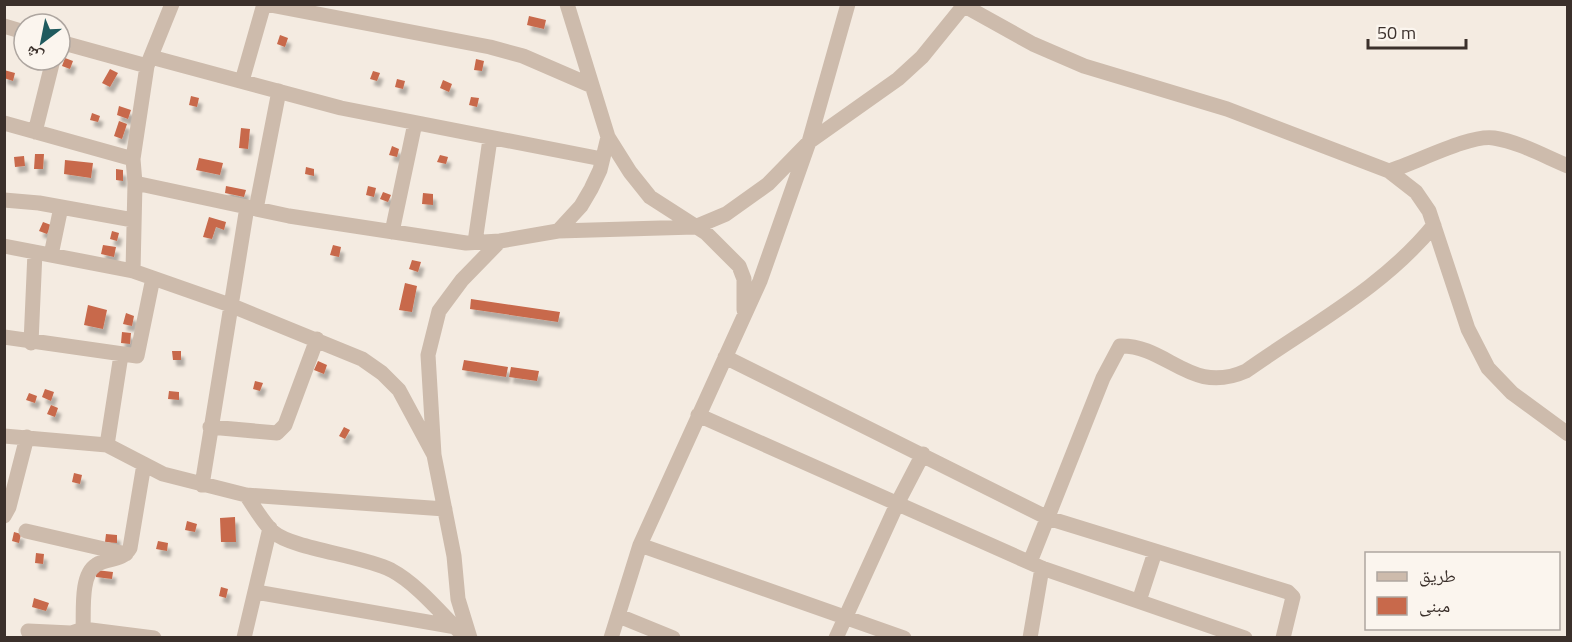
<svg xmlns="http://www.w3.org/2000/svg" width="1572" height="642" viewBox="0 0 1572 642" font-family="'Titillium Web','Noto Naskh Arabic',sans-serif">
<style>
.building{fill:#c8694b;filter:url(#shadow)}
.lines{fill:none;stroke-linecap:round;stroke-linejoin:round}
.minor{stroke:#cdbbac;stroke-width:15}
</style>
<defs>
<filter id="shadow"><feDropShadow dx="3.5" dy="6" stdDeviation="1.5" flood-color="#0004"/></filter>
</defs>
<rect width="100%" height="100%" fill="#f4ebe1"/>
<path class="building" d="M 529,16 L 546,20 L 544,29 L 527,25 Z
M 280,35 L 288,38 L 285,47 L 277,44 Z
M 65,58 L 73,61 L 70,69 L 62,66 Z
M 476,59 L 484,61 L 482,71 L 474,70 Z
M 110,69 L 118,73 L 110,87 L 102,83 Z
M 4,70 L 15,73 L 13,81 L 4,78 Z
M 373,71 L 380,73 L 377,81 L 370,79 Z
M 397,79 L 405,81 L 403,89 L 395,87 Z
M 443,80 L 452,84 L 449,92 L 440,88 Z
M 191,96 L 199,98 L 197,107 L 189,105 Z
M 471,97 L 479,98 L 477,107 L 469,105 Z
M 119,106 L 131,110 L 128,119 L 117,115 Z
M 92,113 L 100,116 L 98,122 L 90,120 Z
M 119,121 L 127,124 L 122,139 L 114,136 Z
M 241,128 L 250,129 L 248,149 L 239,148 Z
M 392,146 L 399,149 L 397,157 L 389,155 Z
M 35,154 L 44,154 L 43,169 L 34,169 Z
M 440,155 L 448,157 L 446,164 L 437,162 Z
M 24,156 L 25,166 L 15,167 L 14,157 Z
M 199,158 L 223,163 L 220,175 L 196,170 Z
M 65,160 L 93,163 L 91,178 L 64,174 Z
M 306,167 L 314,169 L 314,176 L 305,174 Z
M 116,169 L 123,170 L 123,181 L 116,180 Z
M 226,186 L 246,190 L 244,197 L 225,193 Z
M 368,186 L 376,188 L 374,197 L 366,195 Z
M 383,192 L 391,195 L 388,202 L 380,199 Z
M 423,193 L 433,194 L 433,205 L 422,204 Z
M 209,217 L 226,222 L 224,230 L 216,227 L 212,239 L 203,237 Z
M 43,222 L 51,225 L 47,234 L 39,231 Z
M 112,231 L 119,233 L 117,241 L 110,239 Z
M 103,245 L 116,247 L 114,257 L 101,254 Z
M 333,245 L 341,247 L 339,257 L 330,255 Z
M 412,260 L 421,262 L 418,272 L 409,269 Z
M 405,283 L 417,286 L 412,312 L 399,310 Z
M 471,299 L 560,312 L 558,322 L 470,309 Z
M 88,305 L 107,310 L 103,329 L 84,325 Z
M 126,313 L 134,316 L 132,326 L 123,324 Z
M 122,332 L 131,333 L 130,344 L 121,343 Z
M 172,351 L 181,351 L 181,360 L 173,360 Z
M 464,360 L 508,367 L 506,377 L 462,370 Z
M 318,361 L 327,365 L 324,374 L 314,370 Z
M 511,367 L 539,371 L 537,381 L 509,377 Z
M 255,381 L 263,383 L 260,391 L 253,389 Z
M 45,389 L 54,392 L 51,401 L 42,397 Z
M 169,391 L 179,392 L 179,400 L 168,399 Z
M 29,393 L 37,396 L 35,403 L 26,400 Z
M 51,405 L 58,408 L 55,417 L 47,414 Z
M 344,427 L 350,430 L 345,439 L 339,436 Z
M 74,473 L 82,475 L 80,484 L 72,482 Z
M 235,517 L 236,542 L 221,542 L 220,518 Z
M 187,521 L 197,524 L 195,532 L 185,530 Z
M 14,532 L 21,534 L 19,543 L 12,541 Z
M 106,534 L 117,535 L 117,543 L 105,542 Z
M 158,541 L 168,543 L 167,551 L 156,549 Z
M 36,553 L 44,554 L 43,564 L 35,563 Z
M 96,570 L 113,572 L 112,579 L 96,577 Z
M 221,587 L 228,589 L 226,598 L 219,596 Z
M 34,598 L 49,603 L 46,611 L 32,607 Z"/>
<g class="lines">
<path class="minor" d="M 265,4 L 490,47 L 523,56 L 590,85
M 567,4 L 608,137 L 630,172 L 650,197 L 706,233 L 739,266 L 744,279 L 744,310
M 961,4 L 1033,44 L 1084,66 L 1227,109 L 1389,171 L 1416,192 L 1429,211 L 1468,329 L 1488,368 L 1512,393 L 1568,434
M 4,26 L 24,32
M 60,42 L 147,66
M 151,57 L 341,108 L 602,159
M 242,81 L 264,4
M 4,123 L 133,159
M 35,132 L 53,60
M 1389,171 C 1416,163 1470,134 1494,138 C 1519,142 1544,156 1568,166
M 135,183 L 289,216 L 466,243 L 500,241 L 558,231 L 581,206 L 591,189 L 600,170 L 608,137
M 4,200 L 39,203 L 133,220
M 256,209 L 279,91
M 558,231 L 695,227 L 726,214 L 768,184 L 809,142 L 898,79 L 922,57 L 965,4
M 392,232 L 415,123
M 475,242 L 490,139
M 4,246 L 133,271 L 230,305 L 362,359 L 382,373 L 399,390 L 434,455
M 51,255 L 61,207
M 133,271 L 135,183 L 133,159 L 147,66 L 172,4
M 4,337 L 137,356 L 153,278
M 31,343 L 35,252
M 725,357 L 1048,518 L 1288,592 L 1293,597 L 1283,638
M 698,415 L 1042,568 L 1245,638
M 210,427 L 277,433 L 285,425 L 317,339
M 4,436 L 107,445 L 163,474 L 246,495 L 445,509
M 107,445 L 121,355
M 202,485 L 247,207
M 246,495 C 255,508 262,521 273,532 C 293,549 361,555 391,570 C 419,585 443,616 466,638
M 4,516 L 9,507 L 27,437
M 26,531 L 126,554
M 640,545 L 904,638
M 1030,562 L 1103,378 L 1120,346 C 1168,345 1190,396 1246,371 C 1311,325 1384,287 1434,225
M 256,592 L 456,627
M 1139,601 L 1155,552
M 619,616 L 673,638
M 83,629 L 154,638
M 32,638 L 28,631 L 71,633 L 83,629 C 84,612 80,575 96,565 C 108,557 122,562 130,548 L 144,464
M 244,638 L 270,528
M 470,638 L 458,599 L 454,556 L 434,455 L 428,355 L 439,311 L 462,280 L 500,241
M 611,638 L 640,545 L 760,281 L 809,142 L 848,4
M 836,638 L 898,502 L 923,454
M 1030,638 L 1042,568"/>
</g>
<rect width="1572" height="642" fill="none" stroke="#3b302b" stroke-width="12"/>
<rect x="1365" y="552" width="195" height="78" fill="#fbf5ee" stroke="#aea6a0" stroke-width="1.5"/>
<rect x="1377" y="572" width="30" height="9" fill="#cdbbac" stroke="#aea6a0" stroke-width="1.5"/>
<text x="1419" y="582" font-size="18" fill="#3b302b">طريق</text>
<rect x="1377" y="597" width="30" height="18" fill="#c8694b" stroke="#aea6a0" stroke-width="1.5"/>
<text x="1419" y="612" font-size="18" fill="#3b302b">مبنى</text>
<g transform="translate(42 42) rotate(212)"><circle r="28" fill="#fbf5ee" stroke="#aea6a0" stroke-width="1.5"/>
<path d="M0-4.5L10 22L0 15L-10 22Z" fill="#1f5a5e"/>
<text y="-9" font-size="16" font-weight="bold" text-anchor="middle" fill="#3b302b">ش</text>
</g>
<path d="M1368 39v9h98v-9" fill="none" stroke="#3b302b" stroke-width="3"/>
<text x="1377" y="39" font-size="18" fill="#3b302b" stroke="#fbf5ee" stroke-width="4.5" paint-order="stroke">50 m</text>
</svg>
